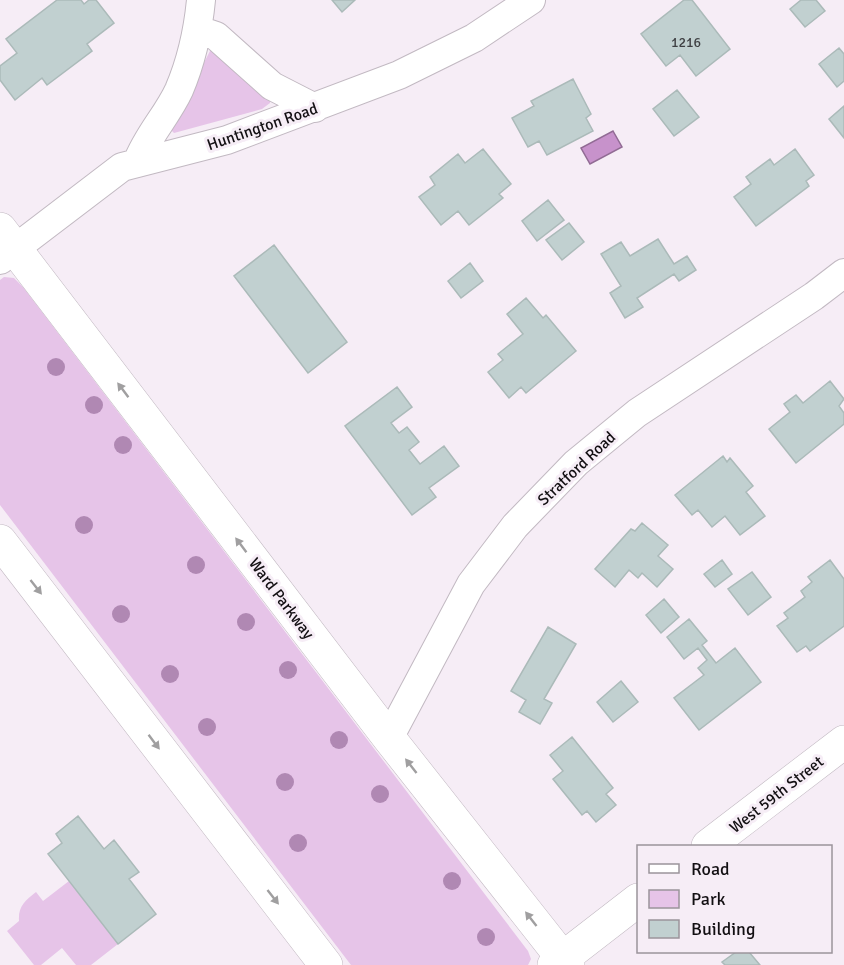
<svg xmlns="http://www.w3.org/2000/svg" width="844" height="965" viewBox="0 0 844 965" font-family="Signika,sans-serif">
<style>
.green{fill:#e6c4e8}
.water{fill:#c792cb;stroke:#916b94;stroke-width:1.5}
.building{fill:#c1d0d0;stroke:#abbab9;stroke-width:1.5}
.lines{fill:none;stroke-linecap:round;stroke-linejoin:round}
.street-casing{stroke:#c2b9c2;stroke-width:30}
.secondary-casing{stroke:#c2b9c2;stroke-width:34}
.primary-casing{stroke:#c2b9c2;stroke-width:34}
.street{stroke:#fff;stroke-width:28}
.secondary{stroke:#fff;stroke-width:33}
.primary{stroke:#fff;stroke-width:33}
.tree{fill:#b088b3}
.oneway{fill:#a09fa0}
.labels{text-anchor:middle;stroke-width:6;stroke-linejoin:round;paint-order:stroke}
.number-label{font-size:14px;fill:#3e3f42}
.street-label{font-size:16px;fill:#120f12;stroke:#f6edf6}
</style>
<rect width="100%" height="100%" fill="#f6edf6"/>
<path class="green" d="M 211,49 L 270,96 L 270,103 L 262,109 L 174,133 L 170,129 Z
M 4,277 L 14,278 L 23,287 L 528,951 L 531,959 L 528,965 L 351,965 L 0,505 L 0,280 Z
M 69,881 L 118,944 L 91,965 L 76,965 L 62,948 L 41,965 L 34,965 L 7,931 L 19,921 C 18,906 25,901 36,892 L 43,901 Z"/>
<path class="water" d="M 613,131 L 622,147 L 590,164 L 581,148 Z"/>
<path class="building" d="M 57,0 L 81,0 L 84,4 L 89,0 L 96,0 L 114,23 L 87,44 L 92,51 L 47,85 L 42,78 L 15,100 L 0,80 L 0,66 L 17,53 L 6,39 Z
M 332,0 L 355,0 L 342,12 Z
M 684,0 L 692,0 L 730,49 L 696,76 L 680,55 L 666,66 L 641,34 Z
M 801,0 L 816,0 L 825,11 L 805,27 L 790,9 Z
M 839,48 L 844,54 L 844,81 L 837,87 L 819,64 Z
M 573,79 L 591,114 L 586,118 L 593,131 L 547,155 L 539,141 L 528,147 L 512,118 L 534,106 L 531,101 Z
M 677,90 L 699,117 L 674,136 L 653,109 Z
M 844,106 L 844,138 L 829,119 Z
M 483,149 L 511,184 L 499,194 L 503,198 L 469,225 L 458,211 L 441,225 L 419,197 L 435,185 L 430,177 L 458,154 L 465,163 Z
M 795,149 L 814,175 L 806,181 L 809,186 L 756,226 L 734,197 L 751,184 L 746,177 L 770,159 L 774,165 Z
M 548,200 L 564,220 L 537,241 L 522,221 Z
M 569,223 L 584,242 L 562,260 L 546,240 Z
M 658,239 L 674,264 L 687,256 L 696,270 L 679,281 L 674,274 L 637,298 L 643,307 L 625,318 L 610,293 L 621,286 L 601,254 L 621,242 L 630,256 Z
M 274,245 L 347,342 L 308,373 L 234,276 Z
M 470,263 L 483,281 L 461,298 L 448,281 Z
M 526,298 L 543,318 L 546,315 L 576,351 L 526,393 L 521,387 L 509,398 L 488,372 L 503,360 L 498,354 L 523,334 L 507,314 Z
M 830,381 L 844,399 L 839,406 L 844,413 L 844,424 L 796,463 L 769,429 L 790,412 L 784,404 L 796,395 L 803,403 Z
M 397,387 L 412,407 L 391,423 L 399,433 L 407,427 L 419,442 L 409,450 L 420,464 L 444,446 L 459,466 L 429,488 L 436,497 L 412,515 L 345,426 Z
M 723,456 L 727,462 L 730,458 L 753,486 L 746,492 L 765,516 L 740,535 L 725,516 L 712,527 L 698,510 L 692,515 L 675,495 Z
M 642,523 L 668,545 L 658,556 L 673,569 L 657,587 L 642,573 L 638,578 L 629,570 L 615,587 L 595,569 L 631,529 L 635,531 Z
M 722,560 L 732,574 L 715,587 L 704,574 Z
M 830,560 L 844,579 L 844,626 L 810,651 L 806,646 L 797,652 L 777,626 L 788,618 L 784,613 L 805,597 L 801,591 L 812,582 L 808,577 Z
M 752,572 L 771,597 L 748,615 L 728,589 Z
M 664,599 L 679,617 L 661,633 L 646,615 Z
M 689,619 L 707,641 L 702,645 L 716,663 L 735,648 L 761,682 L 699,730 L 674,698 L 704,675 L 698,668 L 707,660 L 698,648 L 684,659 L 667,637 Z
M 548,627 L 576,644 L 544,699 L 552,703 L 540,724 L 519,712 L 526,700 L 511,691 Z
M 621,681 L 638,702 L 613,722 L 597,702 Z
M 572,737 L 613,788 L 606,794 L 616,805 L 596,822 L 587,811 L 582,815 L 553,779 L 563,771 L 550,755 Z
M 78,816 L 104,849 L 114,840 L 139,872 L 129,879 L 156,914 L 118,944 L 48,854 L 62,843 L 56,834 Z
M 736,952 L 749,952 L 760,965 L 725,965 L 722,962 Z"/>
<g class="lines">
<g class="street-casing">
<path id="street" d="M 198,30 L 216,36 L 272,86 L 315,108
M 137,163 C 147,136 167,116 179,90 C 191,62 198,31 201,0
M 0,260 L 122,167 L 227,140 L 399,75 L 474,38 L 531,0
M 389,738 L 471,584 L 515,526 L 576,463 L 637,413 L 814,296 L 844,273"/>
</g>
<g class="secondary-casing">
<path id="secondary" d="M 708,846 L 844,742
M 554,965 L 638,900"/>
</g>
<g class="primary-casing">
<path id="primary" d="M 0,229 L 389,738 L 568,965
M 0,541 L 326,965"/>
</g>
<use href="#street" class="street"/>
<use href="#secondary" class="secondary"/>
<use href="#primary" class="primary"/>
</g>
<g class="tree">
<circle cx="56" cy="367" r="9"/>
<circle cx="94" cy="405" r="9"/>
<circle cx="123" cy="445" r="9"/>
<circle cx="84" cy="525" r="9"/>
<circle cx="196" cy="565" r="9"/>
<circle cx="121" cy="614" r="9"/>
<circle cx="246" cy="622" r="9"/>
<circle cx="288" cy="670" r="9"/>
<circle cx="170" cy="674" r="9"/>
<circle cx="207" cy="727" r="9"/>
<circle cx="339" cy="740" r="9"/>
<circle cx="285" cy="782" r="9"/>
<circle cx="380" cy="794" r="9"/>
<circle cx="298" cy="843" r="9"/>
<circle cx="452" cy="881" r="9"/>
<circle cx="486" cy="937" r="9"/>
</g>
<defs><path id="oneway-solid" d="M-6-.8H1V-3.2L6.5 0L1 3.2V.8H-6Z" transform="scale(1.5)"/></defs>
<g class="oneway">
<use href="#oneway-solid" transform="translate(123 390) rotate(-127)"/>
<use href="#oneway-solid" transform="translate(241 545) rotate(-127)"/>
<use href="#oneway-solid" transform="translate(36 587) rotate(52)"/>
<use href="#oneway-solid" transform="translate(154 742) rotate(53)"/>
<use href="#oneway-solid" transform="translate(411 766) rotate(-128)"/>
<use href="#oneway-solid" transform="translate(273 897) rotate(52)"/>
<use href="#oneway-solid" transform="translate(531 919) rotate(-128)"/>
</g>
<g class="labels">
<g class="number-label">
<text x="686" y="47">1216</text>
</g>
<g class="street-label">
<text transform="translate(262 126) rotate(-19)" y="6">Huntington Road</text>
<text transform="translate(576 468) rotate(-43)" y="6">Stratford Road</text>
<text transform="translate(282 598) rotate(53)" y="6">Ward Parkway</text>
<text transform="translate(776 794) rotate(-38)" y="6">West 59th Street</text>
</g>
</g>
<rect x="637" y="845" width="195" height="108" fill="#f6edf6" stroke="#9b949b" stroke-width="1.5"/>
<rect x="649" y="864" width="30" height="9" fill="#ffffff" stroke="#9b949b" stroke-width="1.5"/>
<text x="691" y="875" font-size="18" fill="#120f12">Road</text>
<rect x="649" y="890" width="30" height="18" fill="#e6c4e8" stroke="#9b949b" stroke-width="1.5"/>
<text x="691" y="905" font-size="18" fill="#120f12">Park</text>
<rect x="649" y="920" width="30" height="18" fill="#c1d0d0" stroke="#9b949b" stroke-width="1.5"/>
<text x="691" y="935" font-size="18" fill="#120f12">Building</text>
</svg>
